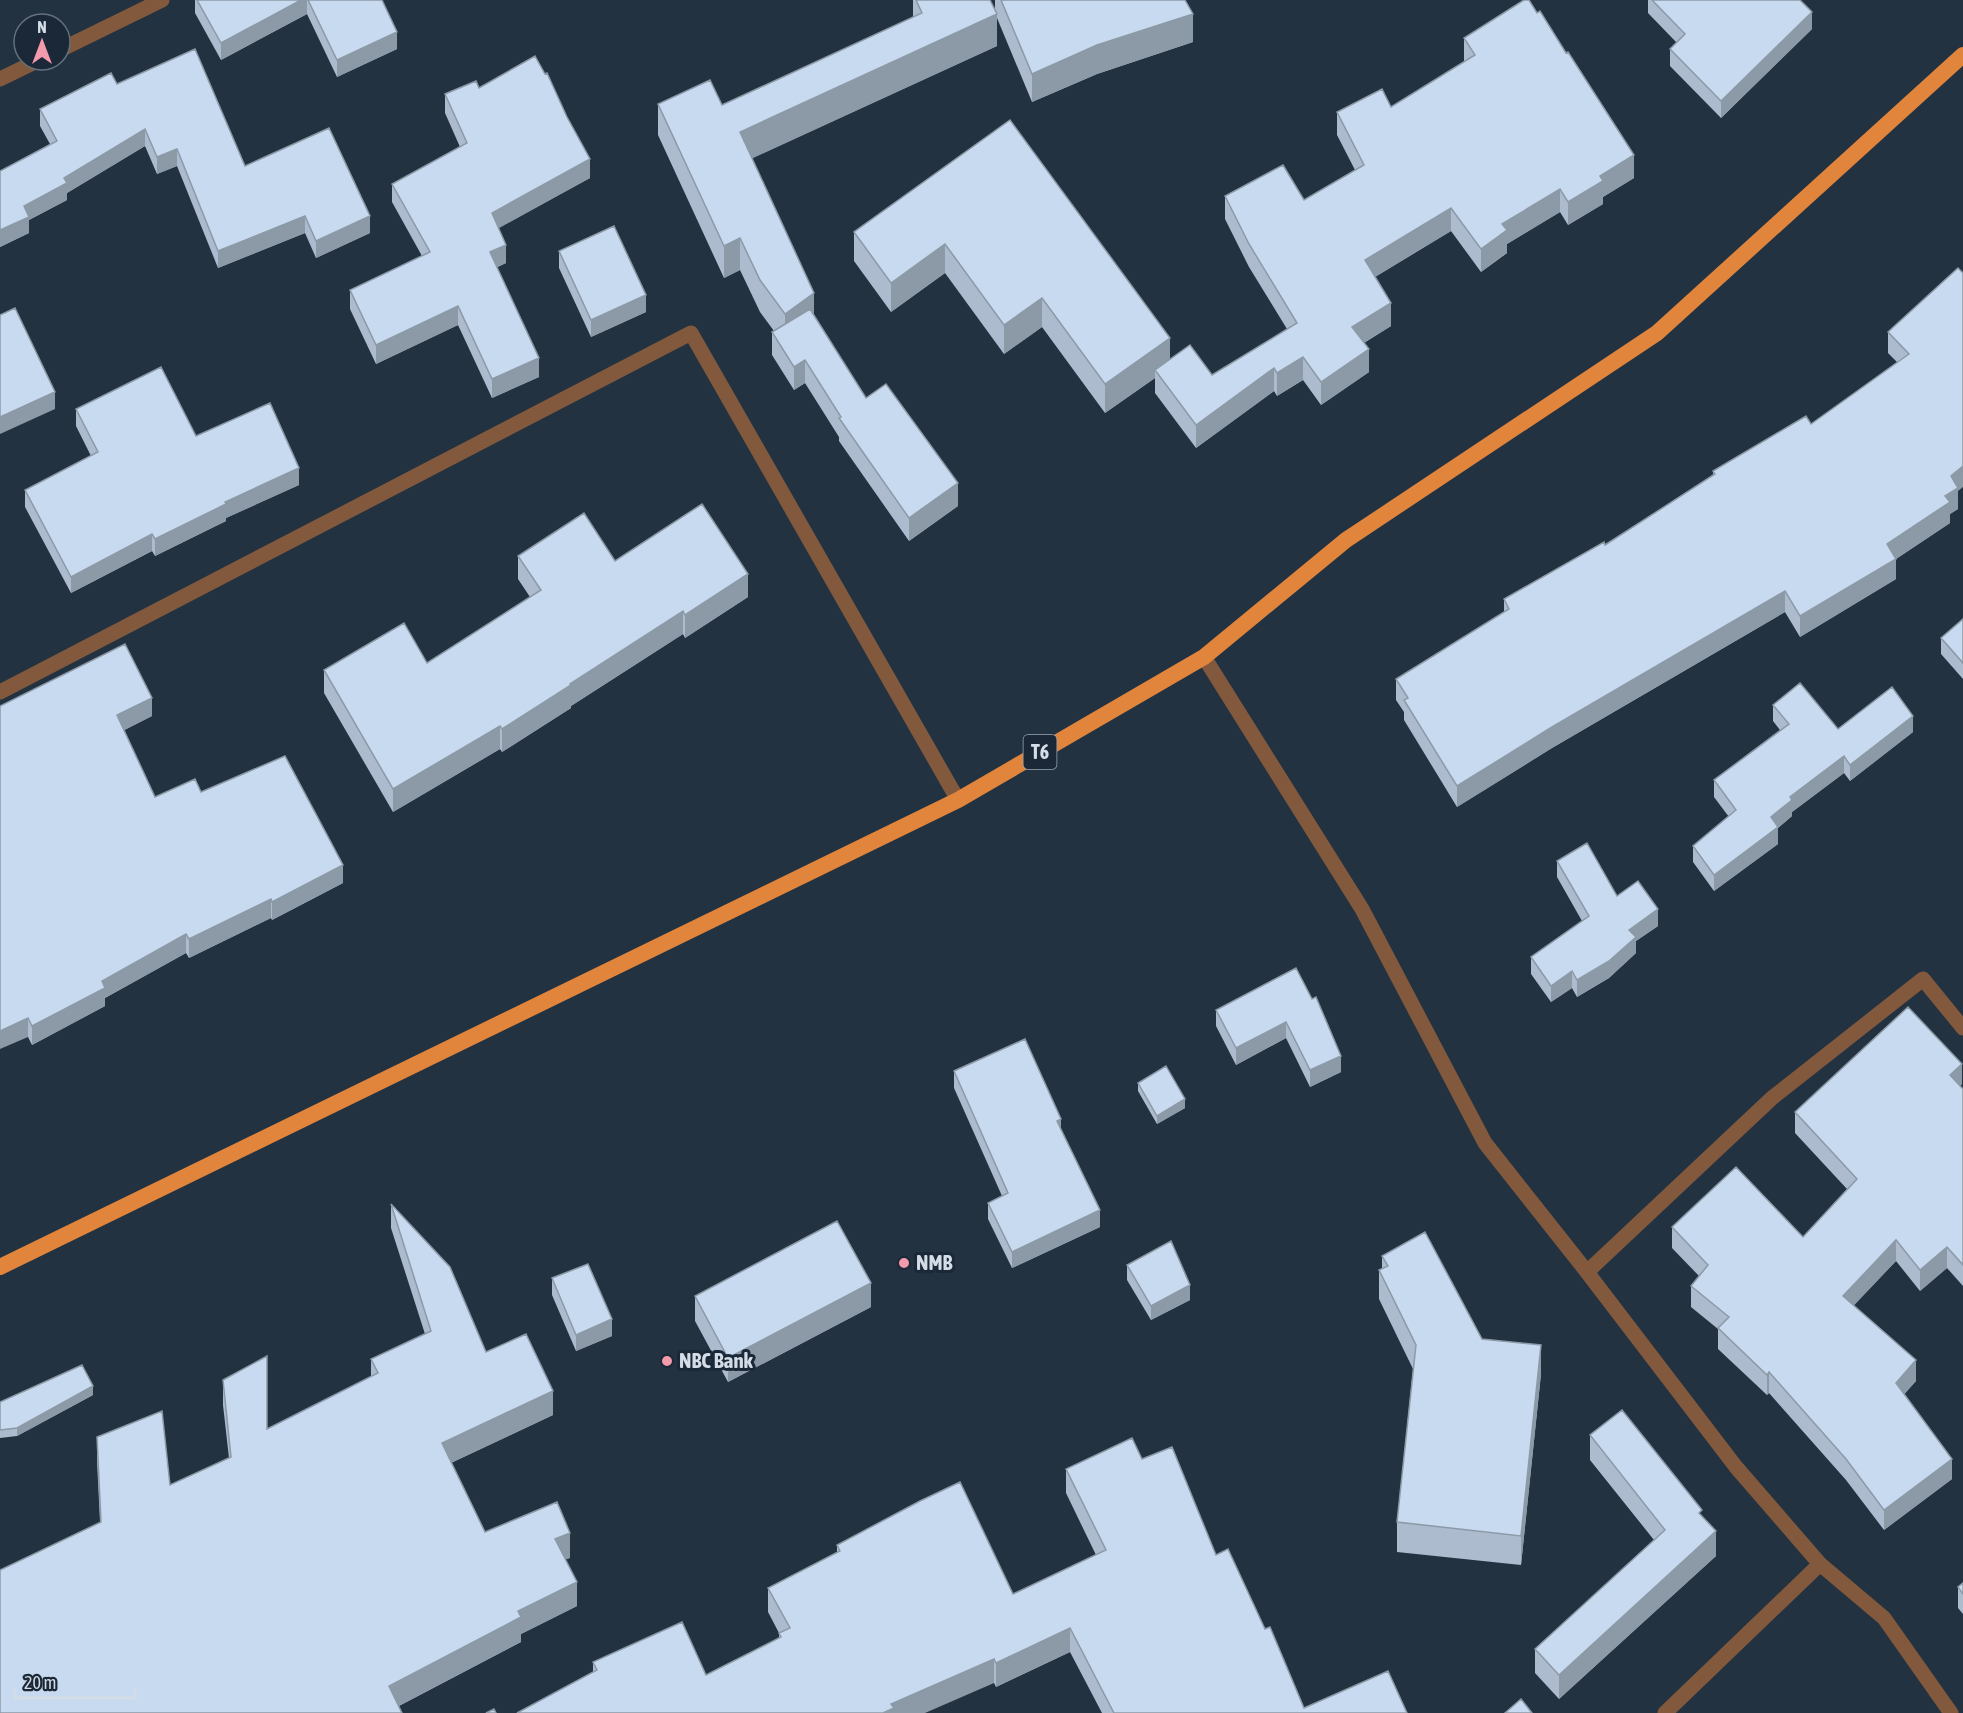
<svg xmlns="http://www.w3.org/2000/svg" width="1963" height="1713" viewBox="0 0 1963 1713" font-family="'Asap Condensed',sans-serif">
<style>
.lines{fill:none;stroke-linecap:round;stroke-linejoin:round}
.minor{stroke:#82593c;stroke-width:15}
.trunk{stroke:#e2853c;stroke-width:16}
.wall{fill:#acbbce}
.shaded-wall{fill:#8c99a7}
.building{fill:#c8daef;stroke:#8c99a7;stroke-width:1.5}
.poi-dot{fill:#f39aac;stroke:#1a2837;stroke-width:2}
.labels{text-anchor:middle;stroke-width:6;stroke-linejoin:round;paint-order:stroke}
.shield{fill:#1a2837;stroke:#9ca6b2;stroke-width:1.5}
.shield-label{font-size:20px;font-weight:bold;fill:#d3dce7}
.poi-label{font-size:21px;font-weight:bold;fill:#d3dce7;stroke:#1a2837;text-anchor:start}
</style>
<rect width="100%" height="100%" fill="#233241"/>
<g class="lines">
<path class="minor" d="M 60,50 L 162,0
M 0,79 L 39,60
M 1204,657 L 1362,909 L 1485,1143 L 1587,1272 L 1736,1467 L 1820,1564 L 1884,1618 L 1951,1713
M 0,692 L 691,333 L 958,800
M 1587,1272 L 1772,1098 L 1923,979 L 1963,1028
M 1665,1713 L 1820,1564"/>
<path class="trunk" d="M 0,1267 L 958,800 L 1204,657 L 1346,540 L 1657,333 L 1963,55"/>
</g>
<path class="wall" d="M 195,0 L 382,0 L 397,49 L 337,77 L 307,14 L 221,60 L 195,13 Z
M 913,0 L 990,0 L 995,11 L 995,0 L 1185,0 L 1193,42 L 1097,74 L 1032,102 L 997,18 L 997,46 L 752,158 L 814,315 L 866,398 L 958,506 L 909,541 L 839,441 L 839,437 L 805,383 L 794,390 L 772,355 L 772,332 L 774,331 L 760,312 L 740,270 L 724,278 L 658,135 L 658,104 L 722,105 L 913,18 Z
M 1648,0 L 1800,0 L 1812,29 L 1721,118 L 1670,66 L 1670,49 L 1677,43 L 1648,13 Z
M 1464,38 L 1634,178 L 1603,197 L 1603,204 L 1568,225 L 1560,212 L 1507,244 L 1507,253 L 1481,272 L 1451,231 L 1375,277 L 1391,326 L 1364,343 L 1369,372 L 1321,405 L 1303,380 L 1277,396 L 1274,391 L 1196,448 L 1155,393 L 1155,378 L 1105,413 L 1042,327 L 1004,354 L 945,273 L 891,312 L 854,261 L 854,232 L 1010,120 L 1170,359 L 1212,375 L 1287,329 L 1249,267 L 1225,219 L 1225,196 L 1304,200 L 1355,170 L 1337,135 L 1337,112 L 1391,107 L 1464,62 Z
M 117,84 L 245,166 L 370,233 L 316,258 L 305,233 L 218,268 L 177,166 L 157,174 L 145,146 L 67,193 L 67,200 L 29,220 L 29,233 L 0,247 L 0,171 L 50,144 L 40,126 L 40,109 Z
M 479,88 L 590,178 L 498,228 L 506,263 L 497,267 L 539,377 L 492,398 L 458,325 L 376,364 L 350,309 L 350,290 L 422,256 L 392,202 L 392,184 L 460,147 L 445,113 L 445,94 Z
M 559,251 L 646,312 L 591,337 L 559,268 Z
M 1958,268 L 1958,509 L 1950,514 L 1950,523 L 1896,559 L 1896,579 L 1800,637 L 1785,612 L 1552,748 L 1457,807 L 1404,720 L 1404,712 L 1396,700 L 1396,679 L 1504,612 L 1504,599 L 1605,545 L 1713,475 L 1713,471 L 1811,424 L 1897,362 L 1888,353 L 1888,332 Z
M 76,409 L 196,436 L 299,485 L 226,518 L 226,521 L 155,556 L 152,551 L 71,593 L 25,507 L 25,490 L 91,456 L 76,426 Z
M 518,556 L 615,561 L 748,597 L 685,638 L 683,634 L 571,706 L 571,708 L 502,752 L 500,749 L 393,812 L 324,693 L 324,670 L 427,663 L 530,597 L 518,579 Z
M 1963,619 L 1963,679 L 1941,654 L 1941,638 Z
M 1773,705 L 1838,729 L 1913,732 L 1850,781 L 1844,773 L 1792,812 L 1792,816 L 1778,828 L 1778,844 L 1714,891 L 1693,862 L 1693,846 L 1729,817 L 1714,797 L 1714,780 L 1780,730 L 1773,721 Z
M 0,706 L 152,716 L 124,730 L 155,797 L 201,792 L 343,883 L 272,920 L 271,918 L 189,958 L 186,953 L 105,998 L 105,1006 L 32,1045 L 28,1037 Z
M 1557,861 L 1617,896 L 1658,926 L 1636,941 L 1636,953 L 1609,978 L 1577,997 L 1572,988 L 1551,1002 L 1531,974 L 1531,957 L 1582,921 L 1557,877 Z
M 1296,968 L 1341,1072 L 1310,1087 L 1286,1038 L 1236,1065 L 1216,1026 L 1216,1010 Z
M 954,1071 L 1061,1129 L 1100,1227 L 1012,1268 L 988,1219 L 988,1203 L 1002,1196 L 954,1088 Z
M 1138,1083 L 1185,1108 L 1157,1124 L 1138,1091 Z
M 1962,1084 L 1960,1086 L 1963,1089 L 1963,1286 L 1947,1268 L 1920,1291 L 1896,1261 L 1853,1306 L 1916,1381 L 1904,1394 L 1952,1479 L 1884,1530 L 1846,1480 L 1769,1393 L 1767,1395 L 1718,1349 L 1718,1329 L 1691,1307 L 1691,1286 L 1699,1276 L 1672,1248 L 1672,1227 L 1803,1237 L 1847,1189 L 1795,1133 L 1795,1112 Z
M 391,1204 L 486,1352 L 553,1415 L 451,1463 L 485,1532 L 570,1558 L 565,1559 L 577,1606 L 521,1634 L 521,1642 L 399,1706 L 100,1522 L 97,1461 L 97,1437 L 170,1485 L 229,1458 L 223,1405 L 223,1380 L 267,1429 L 371,1377 L 371,1359 L 425,1334 L 391,1228 Z
M 1382,1256 L 1482,1339 L 1541,1374 L 1521,1565 L 1397,1552 L 1397,1522 L 1413,1369 L 1379,1299 L 1379,1270 L 1382,1268 Z
M 1127,1265 L 1190,1300 L 1151,1320 L 1127,1280 Z
M 552,1278 L 612,1336 L 576,1351 L 552,1295 Z
M 695,1296 L 871,1307 L 728,1382 L 695,1321 Z
M 93,1395 L 17,1436 L 0,1438 L 0,1402 Z
M 1590,1435 L 1702,1516 L 1716,1556 L 1559,1699 L 1535,1673 L 1535,1649 L 1654,1540 L 1590,1460 Z
M 1142,1459 L 1216,1555 L 1265,1629 L 1304,1708 L 1407,1713 L 1102,1713 L 1070,1652 L 996,1687 L 994,1683 L 593,1672 L 593,1662 L 706,1675 L 779,1638 L 779,1633 L 768,1612 L 768,1588 L 837,1552 L 837,1545 L 1013,1594 L 1096,1555 L 1066,1493 L 1066,1469 Z
M 1963,1583 L 1963,1614 L 1958,1608 L 1958,1587 Z"/>
<path class="shaded-wall" d="M 301,0 L 307,0 L 307,14 L 221,60 L 221,43 Z
M 1812,12 L 1812,29 L 1721,118 L 1721,101 Z
M 997,14 L 997,46 L 740,164 L 740,132 Z
M 1193,14 L 1193,42 L 1097,74 L 1032,102 L 1032,74 L 1097,45 Z
M 397,32 L 397,49 L 337,77 L 337,60 Z
M 145,129 L 145,146 L 67,193 L 67,200 L 29,220 L 29,233 L 0,247 L 0,230 L 24,206 L 64,178 Z
M 177,149 L 177,166 L 157,174 L 157,157 Z
M 1634,155 L 1634,178 L 1603,197 L 1603,204 L 1568,225 L 1568,202 L 1600,176 Z
M 590,159 L 590,178 L 492,232 L 492,213 Z
M 1560,189 L 1560,212 L 1507,244 L 1507,253 L 1481,272 L 1481,249 L 1502,224 Z
M 1451,208 L 1451,231 L 1365,283 L 1365,260 Z
M 305,216 L 305,233 L 218,268 L 218,251 Z
M 370,216 L 370,233 L 316,258 L 316,241 Z
M 740,238 L 740,270 L 724,278 L 724,246 Z
M 945,244 L 945,273 L 891,312 L 891,283 Z
M 506,245 L 506,263 L 490,271 L 490,252 Z
M 814,293 L 814,325 L 785,346 L 785,314 Z
M 646,295 L 646,312 L 591,337 L 591,320 Z
M 1042,298 L 1042,327 L 1004,354 L 1004,325 Z
M 1391,303 L 1391,326 L 1352,350 L 1352,327 Z
M 458,306 L 458,325 L 376,364 L 376,345 Z
M 1170,338 L 1170,367 L 1155,370 L 1155,378 L 1105,413 L 1105,384 Z
M 1369,349 L 1369,372 L 1321,405 L 1321,382 Z
M 1303,357 L 1303,380 L 1277,396 L 1277,373 Z
M 539,358 L 539,377 L 492,398 L 492,379 Z
M 805,360 L 805,383 L 794,390 L 794,367 Z
M 1274,368 L 1274,391 L 1196,448 L 1196,425 Z
M 55,392 L 55,409 L 0,434 L 0,417 Z
M 1963,466 L 1963,487 L 1958,491 L 1958,509 L 1950,514 L 1950,523 L 1896,559 L 1896,579 L 1800,637 L 1800,616 L 1887,544 L 1951,476 Z
M 299,468 L 299,485 L 226,518 L 226,521 L 155,556 L 155,539 L 225,502 Z
M 958,483 L 958,506 L 909,541 L 909,518 Z
M 152,534 L 152,551 L 71,593 L 71,577 Z
M 748,574 L 748,597 L 685,638 L 685,615 Z
M 1785,591 L 1785,612 L 1552,748 L 1457,807 L 1457,786 L 1552,727 Z
M 683,611 L 683,634 L 571,706 L 571,708 L 502,752 L 502,729 L 570,684 Z
M 152,698 L 152,716 L 117,734 L 117,715 Z
M 1913,716 L 1913,732 L 1850,781 L 1850,765 Z
M 500,726 L 500,749 L 393,812 L 393,789 Z
M 1844,756 L 1844,773 L 1792,812 L 1792,816 L 1778,828 L 1778,844 L 1714,891 L 1714,875 L 1790,797 Z
M 343,865 L 343,883 L 272,920 L 272,902 Z
M 271,899 L 271,918 L 189,958 L 189,939 Z
M 1658,909 L 1658,926 L 1636,941 L 1636,953 L 1609,978 L 1577,997 L 1577,980 L 1629,930 Z
M 186,934 L 186,953 L 105,998 L 105,1006 L 32,1045 L 32,1026 L 102,981 Z
M 1572,971 L 1572,988 L 1551,1002 L 1551,986 Z
M 28,1018 L 28,1037 L 0,1049 L 0,1031 Z
M 1286,1022 L 1286,1038 L 1236,1065 L 1236,1048 Z
M 1341,1056 L 1341,1072 L 1310,1087 L 1310,1070 Z
M 1962,1064 L 1962,1084 L 1950,1096 L 1950,1075 Z
M 1185,1099 L 1185,1108 L 1157,1124 L 1157,1116 Z
M 1061,1119 L 1061,1136 L 1057,1121 Z
M 1100,1210 L 1100,1227 L 1012,1268 L 1012,1252 Z
M 1896,1240 L 1896,1261 L 1843,1317 L 1843,1296 Z
M 1947,1247 L 1947,1268 L 1920,1291 L 1920,1270 Z
M 871,1283 L 871,1307 L 728,1382 L 728,1358 Z
M 1190,1285 L 1190,1300 L 1151,1320 L 1151,1306 Z
M 612,1319 L 612,1336 L 576,1351 L 576,1335 Z
M 1541,1345 L 1541,1374 L 1521,1565 L 1521,1536 Z
M 1916,1360 L 1916,1381 L 1896,1404 L 1896,1383 Z
M 1769,1372 L 1769,1393 L 1767,1395 L 1767,1375 Z
M 93,1386 L 93,1395 L 17,1436 L 17,1428 Z
M 553,1391 L 553,1415 L 442,1467 L 442,1443 Z
M 1952,1459 L 1952,1479 L 1884,1530 L 1884,1510 Z
M 1716,1531 L 1716,1556 L 1559,1699 L 1559,1675 Z
M 570,1533 L 570,1558 L 555,1563 L 555,1539 Z
M 577,1582 L 577,1606 L 521,1634 L 521,1642 L 389,1711 L 389,1686 L 518,1611 Z
M 1070,1628 L 1070,1652 L 996,1687 L 996,1663 Z
M 994,1659 L 994,1683 L 925,1713 L 883,1713 L 891,1704 Z"/>
<path class="building" d="M 197,0 L 301,0 L 221,43 Z
M 308,0 L 382,0 L 397,32 L 337,60 Z
M 916,0 L 990,0 L 997,14 L 740,132 L 814,293 L 785,314 L 760,280 L 740,238 L 724,246 L 658,104 L 710,80 L 722,105 L 922,13 Z
M 1001,0 L 1185,0 L 1193,14 L 1097,45 L 1032,74 Z
M 1524,0 L 1529,0 L 1537,13 L 1540,11 L 1566,53 L 1568,52 L 1634,155 L 1600,176 L 1603,181 L 1568,202 L 1560,189 L 1502,224 L 1507,230 L 1481,249 L 1451,208 L 1365,260 L 1391,303 L 1352,327 L 1369,349 L 1321,382 L 1303,357 L 1277,373 L 1274,368 L 1196,425 L 1155,370 L 1190,345 L 1212,375 L 1297,323 L 1249,244 L 1225,196 L 1283,165 L 1304,200 L 1364,165 L 1337,112 L 1382,89 L 1391,107 L 1475,55 L 1464,38 Z
M 1652,0 L 1800,0 L 1812,12 L 1721,101 L 1670,49 L 1685,34 Z
M 195,49 L 245,166 L 329,128 L 370,216 L 316,241 L 305,216 L 218,251 L 177,149 L 157,157 L 145,129 L 64,178 L 67,183 L 24,206 L 29,217 L 0,230 L 0,171 L 57,141 L 40,109 L 111,73 L 117,84 Z
M 535,56 L 545,74 L 547,73 L 567,117 L 590,159 L 492,213 L 506,245 L 490,252 L 539,358 L 492,379 L 458,306 L 376,345 L 350,290 L 430,252 L 392,184 L 467,143 L 445,94 L 476,81 L 479,88 Z
M 1010,120 L 1170,338 L 1105,384 L 1042,298 L 1004,325 L 945,244 L 891,283 L 854,232 Z
M 614,226 L 646,295 L 591,320 L 559,251 Z
M 1958,268 L 1963,273 L 1963,466 L 1951,476 L 1958,488 L 1945,496 L 1950,502 L 1887,544 L 1896,559 L 1800,616 L 1785,591 L 1552,727 L 1457,786 L 1404,700 L 1408,698 L 1396,679 L 1509,609 L 1504,599 L 1604,542 L 1605,545 L 1715,474 L 1713,471 L 1806,416 L 1811,424 L 1909,354 L 1888,332 Z
M 15,308 L 55,392 L 0,417 L 0,315 Z
M 810,309 L 866,398 L 886,384 L 958,483 L 909,518 L 839,418 L 841,417 L 805,360 L 794,367 L 772,332 Z
M 161,367 L 196,436 L 270,403 L 299,468 L 225,502 L 226,504 L 155,539 L 152,534 L 71,577 L 25,490 L 98,452 L 76,409 Z
M 702,504 L 748,574 L 685,615 L 683,611 L 570,684 L 571,685 L 502,729 L 500,726 L 393,789 L 324,670 L 404,623 L 427,663 L 541,590 L 518,556 L 584,513 L 615,561 Z
M 1963,619 L 1963,663 L 1941,638 Z
M 125,644 L 152,698 L 117,715 L 155,797 L 195,779 L 201,792 L 285,756 L 343,865 L 272,902 L 271,899 L 189,939 L 186,934 L 102,981 L 105,988 L 32,1026 L 28,1018 L 0,1031 L 0,706 Z
M 1800,683 L 1838,729 L 1892,687 L 1913,716 L 1850,765 L 1844,756 L 1790,797 L 1792,800 L 1771,817 L 1778,827 L 1714,875 L 1693,846 L 1736,810 L 1714,780 L 1789,724 L 1773,705 Z
M 1587,843 L 1617,896 L 1638,881 L 1658,909 L 1629,930 L 1636,937 L 1609,961 L 1577,980 L 1572,971 L 1551,986 L 1531,957 L 1589,916 L 1557,861 Z
M 1296,968 L 1312,999 L 1316,997 L 1341,1056 L 1310,1070 L 1286,1022 L 1236,1048 L 1216,1010 Z
M 1908,1007 L 1962,1064 L 1950,1075 L 1963,1089 L 1963,1265 L 1947,1247 L 1920,1270 L 1896,1240 L 1843,1296 L 1916,1360 L 1896,1383 L 1952,1459 L 1884,1510 L 1846,1459 L 1769,1372 L 1767,1375 L 1718,1328 L 1729,1317 L 1691,1286 L 1708,1265 L 1672,1227 L 1736,1167 L 1803,1237 L 1857,1179 L 1795,1112 Z
M 1025,1039 L 1061,1119 L 1057,1121 L 1100,1210 L 1012,1252 L 988,1203 L 1008,1193 L 954,1071 Z
M 1166,1066 L 1185,1099 L 1157,1116 L 1138,1083 Z
M 391,1204 L 450,1267 L 486,1352 L 526,1334 L 553,1391 L 442,1443 L 485,1532 L 557,1502 L 570,1533 L 555,1539 L 577,1582 L 518,1611 L 521,1617 L 389,1686 L 402,1713 L 0,1713 L 0,1570 L 101,1522 L 97,1437 L 162,1411 L 170,1485 L 231,1457 L 223,1380 L 267,1356 L 267,1429 L 378,1373 L 371,1359 L 431,1331 Z
M 837,1221 L 871,1283 L 728,1358 L 695,1296 Z
M 1425,1232 L 1482,1339 L 1541,1345 L 1521,1536 L 1397,1522 L 1416,1345 L 1379,1270 L 1388,1266 L 1382,1256 Z
M 1171,1241 L 1190,1285 L 1151,1306 L 1127,1265 Z
M 588,1264 L 612,1319 L 576,1335 L 552,1278 Z
M 82,1365 L 93,1386 L 17,1428 L 0,1430 L 0,1402 Z
M 1622,1410 L 1702,1510 L 1699,1513 L 1716,1531 L 1559,1675 L 1535,1649 L 1665,1530 L 1590,1435 Z
M 1132,1438 L 1142,1459 L 1172,1447 L 1216,1555 L 1228,1549 L 1265,1629 L 1270,1627 L 1304,1708 L 1388,1671 L 1407,1713 L 1114,1713 L 1070,1628 L 996,1663 L 994,1659 L 891,1704 L 894,1708 L 883,1713 L 517,1713 L 597,1670 L 593,1662 L 682,1622 L 706,1675 L 781,1637 L 779,1633 L 790,1628 L 768,1588 L 840,1551 L 837,1545 L 920,1501 L 960,1482 L 1013,1594 L 1106,1550 L 1066,1469 Z
M 1963,1583 L 1963,1594 L 1958,1587 Z
M 1521,1699 L 1532,1713 L 1505,1713 Z
M 494,1709 L 496,1713 L 486,1713 Z"/>
<g class="poi-dot">
<circle cx="904" cy="1263" r="6"/>
<circle cx="667" cy="1361" r="6"/>
</g>
<g class="labels">
<rect class="shield" x="1023.5" y="735" width="33" height="34" rx="4.5"/>
<g class="shield-label">
<text x="1040" y="759">T6</text>
</g>
<g class="poi-label">
<text x="916" y="1270">NMB</text>
<text x="679" y="1368">NBC Bank</text>
</g>
</g>
<g transform="translate(42 42)"><circle r="28" fill="#1a2837" stroke="#64707d" stroke-width="1.5"/>
<path d="M0-4.5L10 22L0 15L-10 22Z" fill="#f39aac"/>
<text y="-9" font-size="16" font-weight="bold" text-anchor="middle" fill="#d3dce7">N</text>
</g>
<path d="M15 1689v9h120v-9" fill="none" stroke="#d3dce7" stroke-width="3"/>
<text x="24" y="1689" font-size="18" fill="#d3dce7" stroke="#1a2837" stroke-width="4.5" paint-order="stroke">20 m</text>
</svg>
